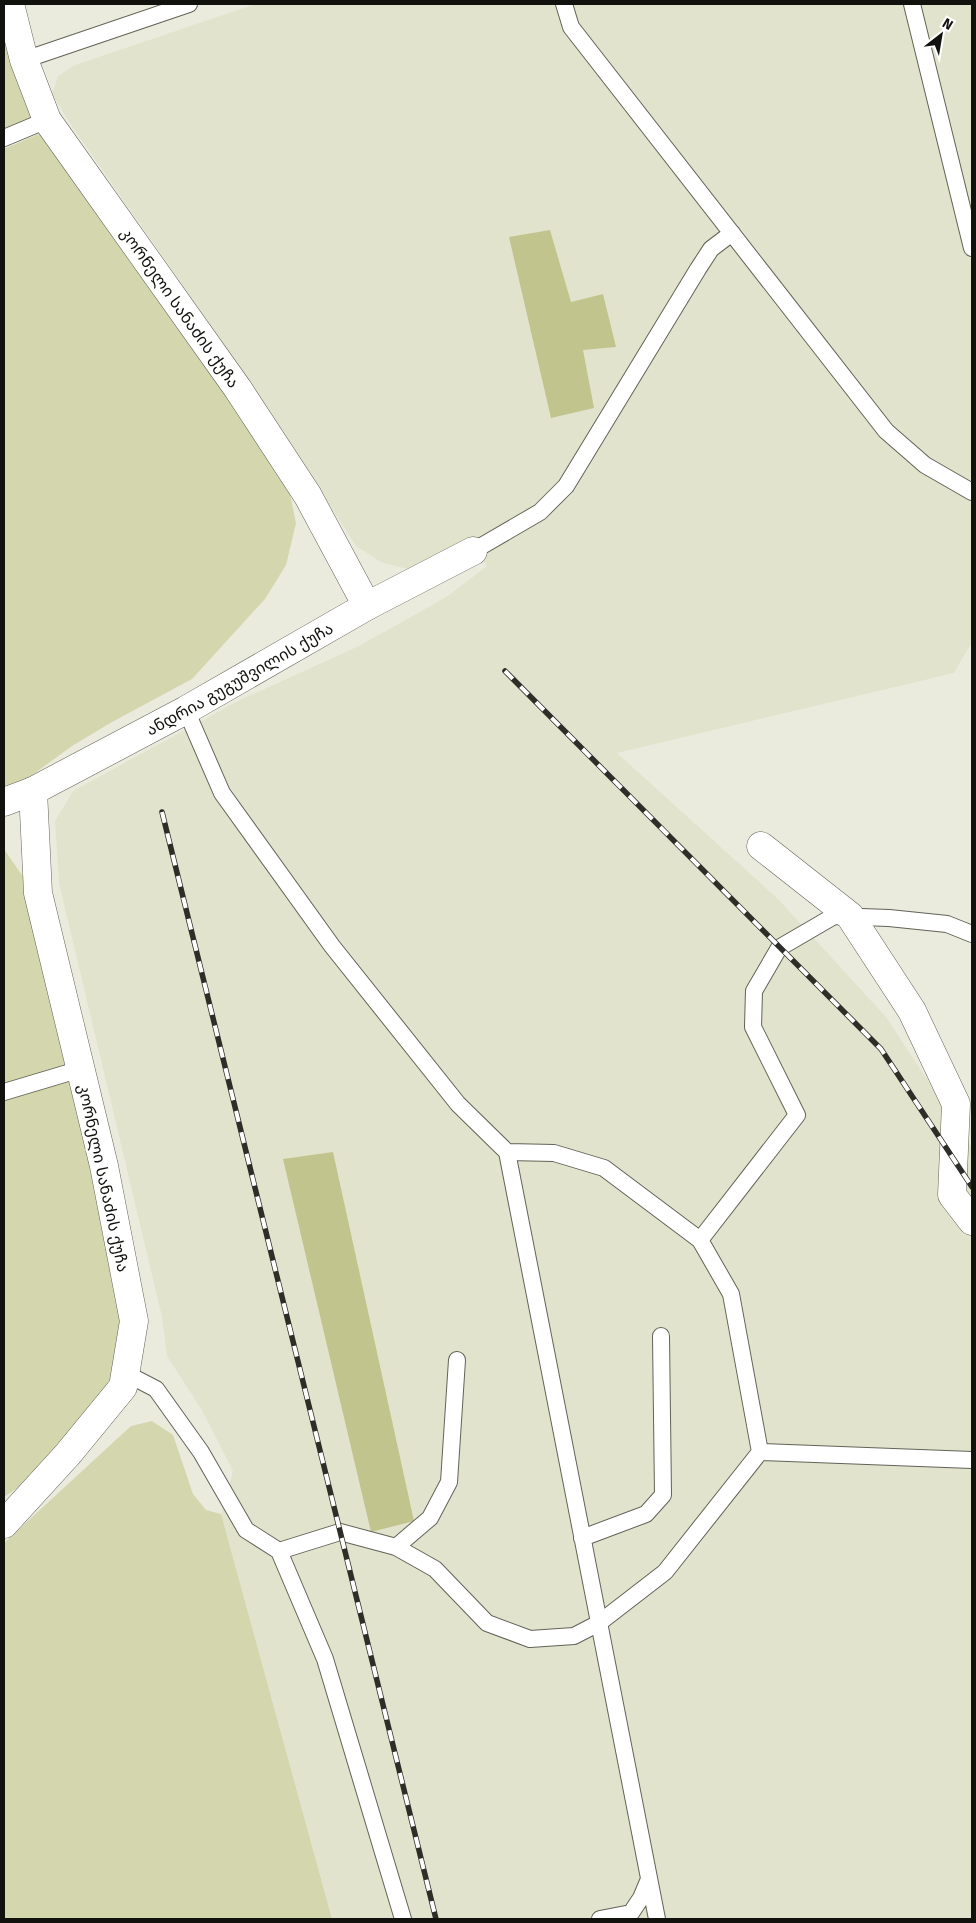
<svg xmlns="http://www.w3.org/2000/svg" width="976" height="1923" viewBox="0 0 976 1923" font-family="'Fira Sans','Noto Sans Georgian',sans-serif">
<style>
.built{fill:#e2e3cd}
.green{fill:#d4d6ae}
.building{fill:#c2c48e}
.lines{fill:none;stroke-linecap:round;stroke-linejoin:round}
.lane-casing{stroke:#626357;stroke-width:18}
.street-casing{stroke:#626357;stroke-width:29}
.lane{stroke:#fff;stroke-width:16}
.street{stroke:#fff;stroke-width:28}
.rail-casing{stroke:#2e2e28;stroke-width:5.5}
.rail{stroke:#fff;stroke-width:4;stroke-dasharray:11;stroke-linecap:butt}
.labels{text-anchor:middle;stroke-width:4.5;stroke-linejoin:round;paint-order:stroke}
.street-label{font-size:16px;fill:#11110d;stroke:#fff}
</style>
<rect width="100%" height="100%" fill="#ebebdd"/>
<path class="built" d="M 256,4 L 972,4 L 972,642 L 954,673 L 617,753 L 778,899 L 886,1017 L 972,1148 L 972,1919 L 332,1919 L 221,1514 L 233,1471 L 203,1412 L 167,1356 L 162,1317 L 59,883 L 55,821 L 73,791 L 240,700 L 359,646 L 448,596 L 487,566 L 470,542 L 411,570 L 381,562 L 356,546 L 257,392 L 71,125 L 52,94 L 58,76 L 75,65 Z"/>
<path class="green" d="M 4,41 L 36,118 L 4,136 Z
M 41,133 L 231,395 L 288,485 L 296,523 L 286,565 L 265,599 L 192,679 L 112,722 L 72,746 L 13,789 L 4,792 L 4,149 Z
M 4,849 L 30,887 L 127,1320 L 120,1363 L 77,1432 L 28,1481 L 4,1497 Z
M 152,1421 L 173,1435 L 193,1494 L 206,1510 L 221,1514 L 332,1919 L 4,1919 L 4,1543 L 131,1426 Z"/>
<path class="building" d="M 550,230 L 571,302 L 603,294 L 616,347 L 583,350 L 594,408 L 551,418 L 509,237 Z
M 333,1152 L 414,1521 L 371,1532 L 283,1159 Z"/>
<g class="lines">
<g class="lane-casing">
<path id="lane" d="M 564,4 L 571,27 L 886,431 L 925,465 L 972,492
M 912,4 L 972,248
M 24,60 L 189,4
M 4,138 L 47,120
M 473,551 L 540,512 L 566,486 L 698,269 L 711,249 L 732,233
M 186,710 L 222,793 L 332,946 L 458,1104 L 507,1152 L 657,1919
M 4,1092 L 81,1069
M 700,1240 L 797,1115 L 753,1027 L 754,991 L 779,948 L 834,916 L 889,918 L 947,924 L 972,934
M 125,1373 L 156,1389 L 201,1452 L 246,1530 L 279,1551
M 760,1452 L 972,1460
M 582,1538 L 646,1514 L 663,1495 L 661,1336
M 396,1547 L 430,1518 L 449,1482 L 457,1360
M 403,1919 L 325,1659 L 279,1551 L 340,1532 L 396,1547 L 435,1569 L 487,1623 L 530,1639 L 574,1636 L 599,1623 L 665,1572 L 760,1452 L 731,1294 L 700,1240 L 604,1168 L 554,1153 L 507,1152
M 600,1919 L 631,1913 L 641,1898 L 649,1879"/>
</g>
<g class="street-casing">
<g id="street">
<path id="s1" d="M 10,4 L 24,60 L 47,120 L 238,389 L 308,496 L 367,606"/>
<path id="s2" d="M 4,802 L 33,791 L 186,710 L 367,606 L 473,551"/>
<path d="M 761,846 L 850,916 L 912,1011 L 956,1104 L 952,1195 L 972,1221"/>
<path d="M 4,1524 L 68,1454 L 123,1387 L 134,1321 L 104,1166 L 38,893 L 33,791"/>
</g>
</g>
<use href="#lane" class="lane"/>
<use href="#street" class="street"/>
<g class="rail-casing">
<path id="rail" d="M 505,671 L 881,1049 L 972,1187
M 162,812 L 436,1919"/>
</g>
<use href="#rail" class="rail"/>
</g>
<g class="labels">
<g class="street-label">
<text dy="6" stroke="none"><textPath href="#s1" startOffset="352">კორნელი სანაძის ქუჩა</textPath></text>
<text dy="6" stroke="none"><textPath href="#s2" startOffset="266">ანდრია გუგუშვილის ქუჩა</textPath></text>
<text transform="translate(104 1178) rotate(78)" y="6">კორნელი სანაძის ქუჩა</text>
</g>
</g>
<rect width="976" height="1923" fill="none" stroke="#11110d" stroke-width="10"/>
<g transform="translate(941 35) rotate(31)" stroke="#ffffff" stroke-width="4" paint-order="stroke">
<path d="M0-4L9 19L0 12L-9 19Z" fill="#11110d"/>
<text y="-8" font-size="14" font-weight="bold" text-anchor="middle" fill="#11110d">N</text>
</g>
</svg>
